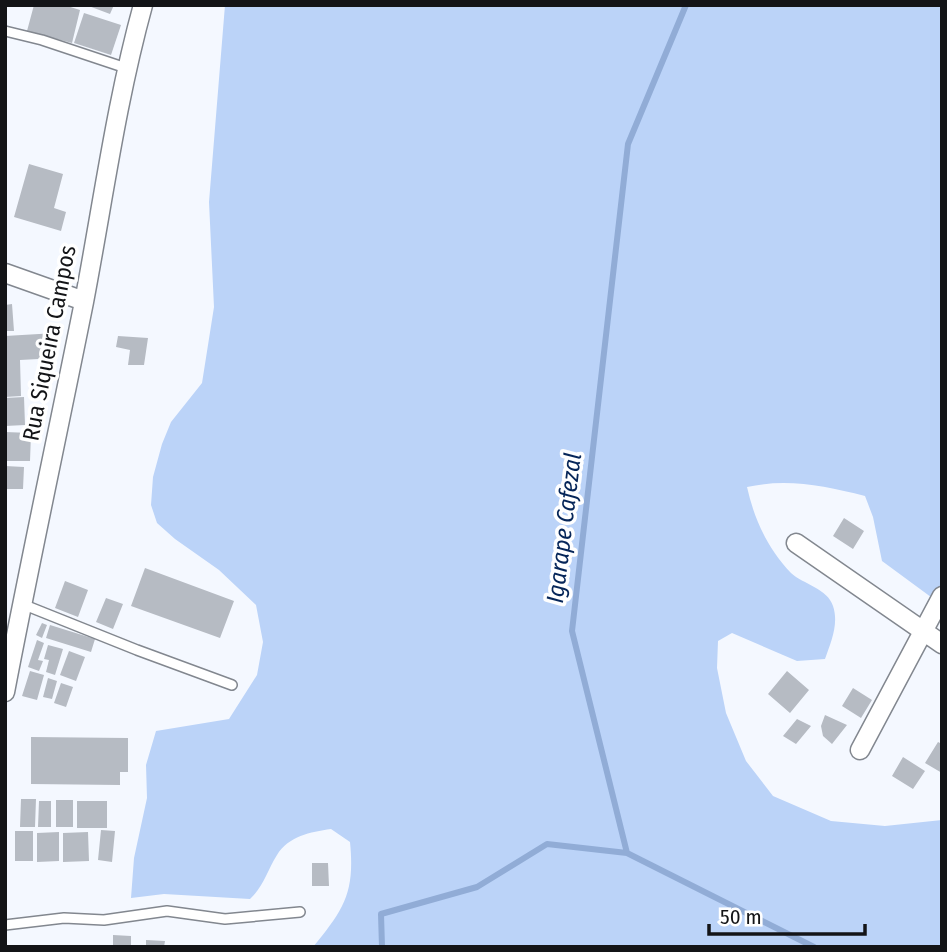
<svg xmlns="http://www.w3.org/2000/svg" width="947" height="952" viewBox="0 0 947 952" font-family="'Fira Sans Condensed',sans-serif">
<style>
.green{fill:#bbd3f8}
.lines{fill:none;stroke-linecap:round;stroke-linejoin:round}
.stream{stroke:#91acd6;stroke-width:6}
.building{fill:#b6bbc3}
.service-casing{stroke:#82878f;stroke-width:12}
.minor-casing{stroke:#82878f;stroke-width:21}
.service{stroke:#fff;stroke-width:9}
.minor{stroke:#fff;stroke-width:18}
.labels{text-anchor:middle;stroke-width:7;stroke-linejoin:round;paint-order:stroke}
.street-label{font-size:23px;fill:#131417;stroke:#fff}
.water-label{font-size:24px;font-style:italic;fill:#062659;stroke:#fff}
</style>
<rect width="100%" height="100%" fill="#f4f8ff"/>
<path class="green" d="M 225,5 L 942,5 L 942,586 L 935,600 L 882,561 L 873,517 L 865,496 C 824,486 788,478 747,487 C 754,519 768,549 791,573 C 803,584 828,589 833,606 C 839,624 831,642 825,659 L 797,661 L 732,633 L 718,641 L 717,668 L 726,713 L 746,761 L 773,796 L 831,821 L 885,826 L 942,820 L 942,947 L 313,947 C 344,909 355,893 350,842 L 331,829 C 310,832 289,836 277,855 C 267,871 264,886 250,899 L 164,894 L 131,898 L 134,858 L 147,798 L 146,765 L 156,731 L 229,719 L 257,675 L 263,642 L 256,605 L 219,570 L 175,539 L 157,523 L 151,505 L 153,477 L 162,444 L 171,422 L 202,383 L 214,307 L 209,202 Z"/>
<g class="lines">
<path class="stream" d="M 686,5 L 628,144 L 572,631 L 627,853 L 814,947
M 382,947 L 381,914 L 477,887 L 547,844 L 627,853"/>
</g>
<path class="building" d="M 34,5 L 64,5 L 80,10 L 72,43 L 27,31 Z
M 86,5 L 114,5 L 110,14 Z
M 84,13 L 121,25 L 111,55 L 74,43 Z
M 29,164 L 63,174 L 54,208 L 66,212 L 61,231 L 14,217 Z
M 12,304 L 14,331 L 5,331 L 5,305 Z
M 56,333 L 57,358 L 20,360 L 21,396 L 5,397 L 5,336 Z
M 118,336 L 148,338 L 144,365 L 128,365 L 130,350 L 116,347 Z
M 24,397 L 25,425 L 5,426 L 5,398 Z
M 5,432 L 31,433 L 30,461 L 5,461 Z
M 5,466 L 24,467 L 23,489 L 5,489 Z
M 844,518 L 864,531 L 853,549 L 833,536 Z
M 145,568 L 234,601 L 220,638 L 131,606 Z
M 65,581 L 88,590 L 78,617 L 55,608 Z
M 106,598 L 123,604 L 113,629 L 96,622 Z
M 42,623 L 47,625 L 42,638 L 36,635 Z
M 50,625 L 95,639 L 91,652 L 46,638 Z
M 37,640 L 44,643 L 38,660 L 43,661 L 39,671 L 28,667 Z
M 48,645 L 63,649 L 55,675 L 46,672 L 49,660 L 44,659 Z
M 69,651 L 85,657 L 76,681 L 60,675 Z
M 30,671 L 44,675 L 37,700 L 22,696 Z
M 787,671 L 809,690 L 790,713 L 768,694 Z
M 48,678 L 57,681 L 52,699 L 43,697 Z
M 61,683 L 73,687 L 66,707 L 54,703 Z
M 853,688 L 872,700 L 861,718 L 842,706 Z
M 825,715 L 847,725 L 832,744 L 823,736 L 821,726 Z
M 797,719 L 811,726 L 796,744 L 783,736 Z
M 31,737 L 128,738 L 128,772 L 120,772 L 120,785 L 31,784 Z
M 938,742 L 942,744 L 942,773 L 925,763 Z
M 903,757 L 925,771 L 913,789 L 892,776 Z
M 21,799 L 36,799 L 35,827 L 20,827 Z
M 56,800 L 73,800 L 73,827 L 56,827 Z
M 39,801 L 51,801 L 51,827 L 38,827 Z
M 77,801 L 107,801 L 107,828 L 77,828 Z
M 101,830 L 115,831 L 112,862 L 98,860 Z
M 15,831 L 33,831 L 33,861 L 15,861 Z
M 59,832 L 59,861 L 37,862 L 37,833 Z
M 88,832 L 89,861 L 63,862 L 63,833 Z
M 312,863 L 328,863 L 329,886 L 312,886 Z
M 113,935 L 131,936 L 131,947 L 113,947 Z
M 146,940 L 165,941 L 164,947 L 146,947 Z"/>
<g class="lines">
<g class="service-casing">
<path id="service" d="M 5,31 L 42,40 L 126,68
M 22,604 L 137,650 L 232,685
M 5,925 L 64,918 L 104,920 L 167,911 L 225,919 L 300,912"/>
</g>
<g class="minor-casing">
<path id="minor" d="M 5,273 L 84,301
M 796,543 L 942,644
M 5,692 C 30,561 58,432 84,302 C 103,202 116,103 143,5
M 860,750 L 942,596"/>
</g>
<use href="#service" class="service"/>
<use href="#minor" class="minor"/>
</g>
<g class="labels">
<g class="street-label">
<text transform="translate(49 343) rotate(-79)" y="8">Rua Siqueira Campos</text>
</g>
<g class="water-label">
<text transform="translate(564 528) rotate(-83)" y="8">Igarape Cafezal</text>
</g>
</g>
<rect width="947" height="952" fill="none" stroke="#131417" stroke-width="14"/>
<path d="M709 924v10h156v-10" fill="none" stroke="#131417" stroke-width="3.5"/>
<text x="720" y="924" font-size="21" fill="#131417" stroke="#ffffff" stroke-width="5" paint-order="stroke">50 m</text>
</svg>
